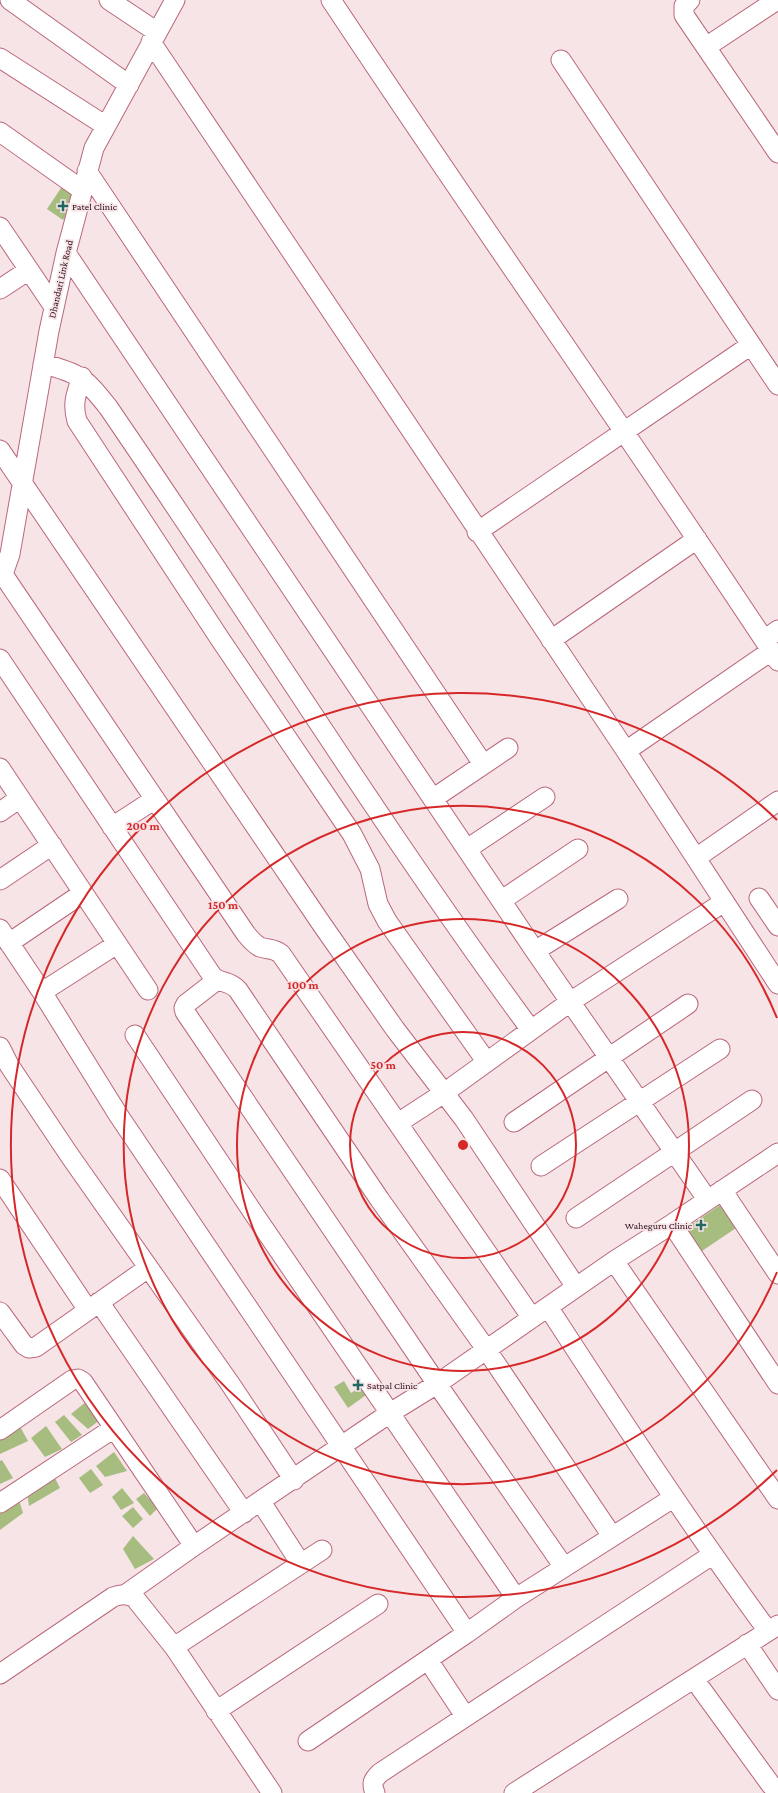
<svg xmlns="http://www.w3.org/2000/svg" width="778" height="1793" font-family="'Crimson Pro',serif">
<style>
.building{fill:#a6bd7f}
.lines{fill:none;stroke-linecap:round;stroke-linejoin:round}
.minor-casing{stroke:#b9677b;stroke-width:21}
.minor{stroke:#fff;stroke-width:19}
.ring{fill:none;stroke:#d62828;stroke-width:2}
.poi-dot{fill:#1f6961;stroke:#f7e4e7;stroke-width:1.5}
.labels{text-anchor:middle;stroke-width:3.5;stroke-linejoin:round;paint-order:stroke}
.poi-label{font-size:10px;fill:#2d0d16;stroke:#f7e4e7;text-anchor:start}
.street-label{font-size:10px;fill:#2d0d16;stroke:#f7e4e7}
.centre{fill:#d62828;stroke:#f7e4e7;stroke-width:2}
.ring-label{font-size:12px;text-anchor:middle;font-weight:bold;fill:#d62828;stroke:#f7e4e7;stroke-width:3.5;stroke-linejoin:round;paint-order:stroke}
</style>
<rect width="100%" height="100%" fill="#f7e4e7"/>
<path class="building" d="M63 185 79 196 63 220 47 209Z
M723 1203 739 1226 696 1255 680 1232Z
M344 1381 351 1393 360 1387 366 1395 348 1408 334 1387Z
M87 1401 100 1420 88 1429 71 1414Z
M64 1415 82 1435 71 1442 55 1422Z
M18 1423 28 1441 0 1454V1435Z
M46 1426 62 1449 45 1457 31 1438Z
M114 1452 127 1471 105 1477 96 1466Z
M2 1460 13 1478 0 1484V1461Z
M91 1469 103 1485 90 1493 79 1478Z
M53 1474 60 1488 29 1506 27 1492Z
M122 1488 134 1503 121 1510 112 1497Z
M144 1493 158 1508 150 1516 136 1499Z
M19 1500 23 1513 0 1530V1512Z
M133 1507 143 1519 133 1528 122 1516Z
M133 1536 154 1559 135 1569 123 1549Z"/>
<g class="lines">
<defs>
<path id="minor" d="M10 0 129 85
M109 0 157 32
M331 0C478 222 632 439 778 661
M690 0 684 6V15L778 153
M151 42 626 751 778 984
M706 47 777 0
M0 58 106 126
M561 60 778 385
M0 132 82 190
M87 171 483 764
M0 227 54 307
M66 253 535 951 707 1199
M0 289 29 270
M43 364C80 373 85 378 108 407 250 614 382 828 531 1030
M82 377C76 394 72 404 77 421L220 639 352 834 370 869 378 904 387 921 486 1061
M0 450 323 926 395 1029 464 1119 576 1287
M477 532 751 345
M0 570 246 934C250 939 254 944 260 947 268 950 274 948 281 954L532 1318
M0 576 3 574 10 554 49 331 66 253 94 148 175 0
M551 640 697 539
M764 640 778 630
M0 659 213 977C222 984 229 980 238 990L380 1200 486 1349 612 1536
M626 751 771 651
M0 768 148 990
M434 798 508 748
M0 812 20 798
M112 827 155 799
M467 849 545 797
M696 858 778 801
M0 880 52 845
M759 898 778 926
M502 900 578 849
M0 929 42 992 119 1116 467 1633
M9 943 83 893
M535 951 618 899
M217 980 186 1004 184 1008 185 1012 437 1384 564 1567
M42 992 117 944
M135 1035 252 1211 516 1598
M0 1047 9 1065 70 1156 231 1385 294 1480
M514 1122 688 1004
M398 1123 444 1093 570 1002 724 902
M541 1166 720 1049
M0 1179 88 1310
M722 1190 778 1274
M576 1218 752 1100
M672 1224 778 1384
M614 1261 778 1499
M99 1302 244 1513
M548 1307C619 1416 690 1525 768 1631
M0 1312 24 1345 29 1348 36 1347 148 1268
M0 1430 72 1380 78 1379 83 1382 194 1546
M261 1502 301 1564
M0 1503 114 1428
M126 1594 194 1546 390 1413 437 1384 614 1261 672 1224 778 1153
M747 1644 778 1690
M174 1647 322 1550
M428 1660 465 1716
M0 1674 113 1597C121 1594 126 1594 134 1597L174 1647 272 1793
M694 1679 771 1785 778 1790
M216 1711 378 1604
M308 1741 467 1633 516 1598 673 1498
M375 1793C371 1783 373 1780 380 1773L712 1555
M514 1793 778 1625"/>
</defs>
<use href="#minor" class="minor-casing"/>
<use href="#minor" class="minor"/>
</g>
<g class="ring">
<circle cx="463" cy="1145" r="113"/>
<circle cx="463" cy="1145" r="226"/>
<path d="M777 1272A339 339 0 1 1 777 1018"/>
<path d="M777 1470A452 452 0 1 1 777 820"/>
</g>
<g class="poi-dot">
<path d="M61 200h4v4h4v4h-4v4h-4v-4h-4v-4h4z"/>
<path d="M699 1219h4v4h4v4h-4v4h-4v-4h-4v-4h4z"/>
<path d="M356 1379h4v4h4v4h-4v4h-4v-4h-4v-4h4z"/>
</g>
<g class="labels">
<g class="poi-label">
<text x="72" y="210">Patel Clinic</text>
<text x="692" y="1229" text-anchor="end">Waheguru Clinic</text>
<text x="367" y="1389">Satpal Clinic</text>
</g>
<g class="street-label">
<text transform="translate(60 279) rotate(-77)" y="4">Dhandari Link Road</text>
</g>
</g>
<circle cx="463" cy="1145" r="6" class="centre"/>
<g class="ring-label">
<text x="143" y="830">200 m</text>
<text x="223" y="909">150 m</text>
<text x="303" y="989">100 m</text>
<text x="383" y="1069">50 m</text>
</g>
</svg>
